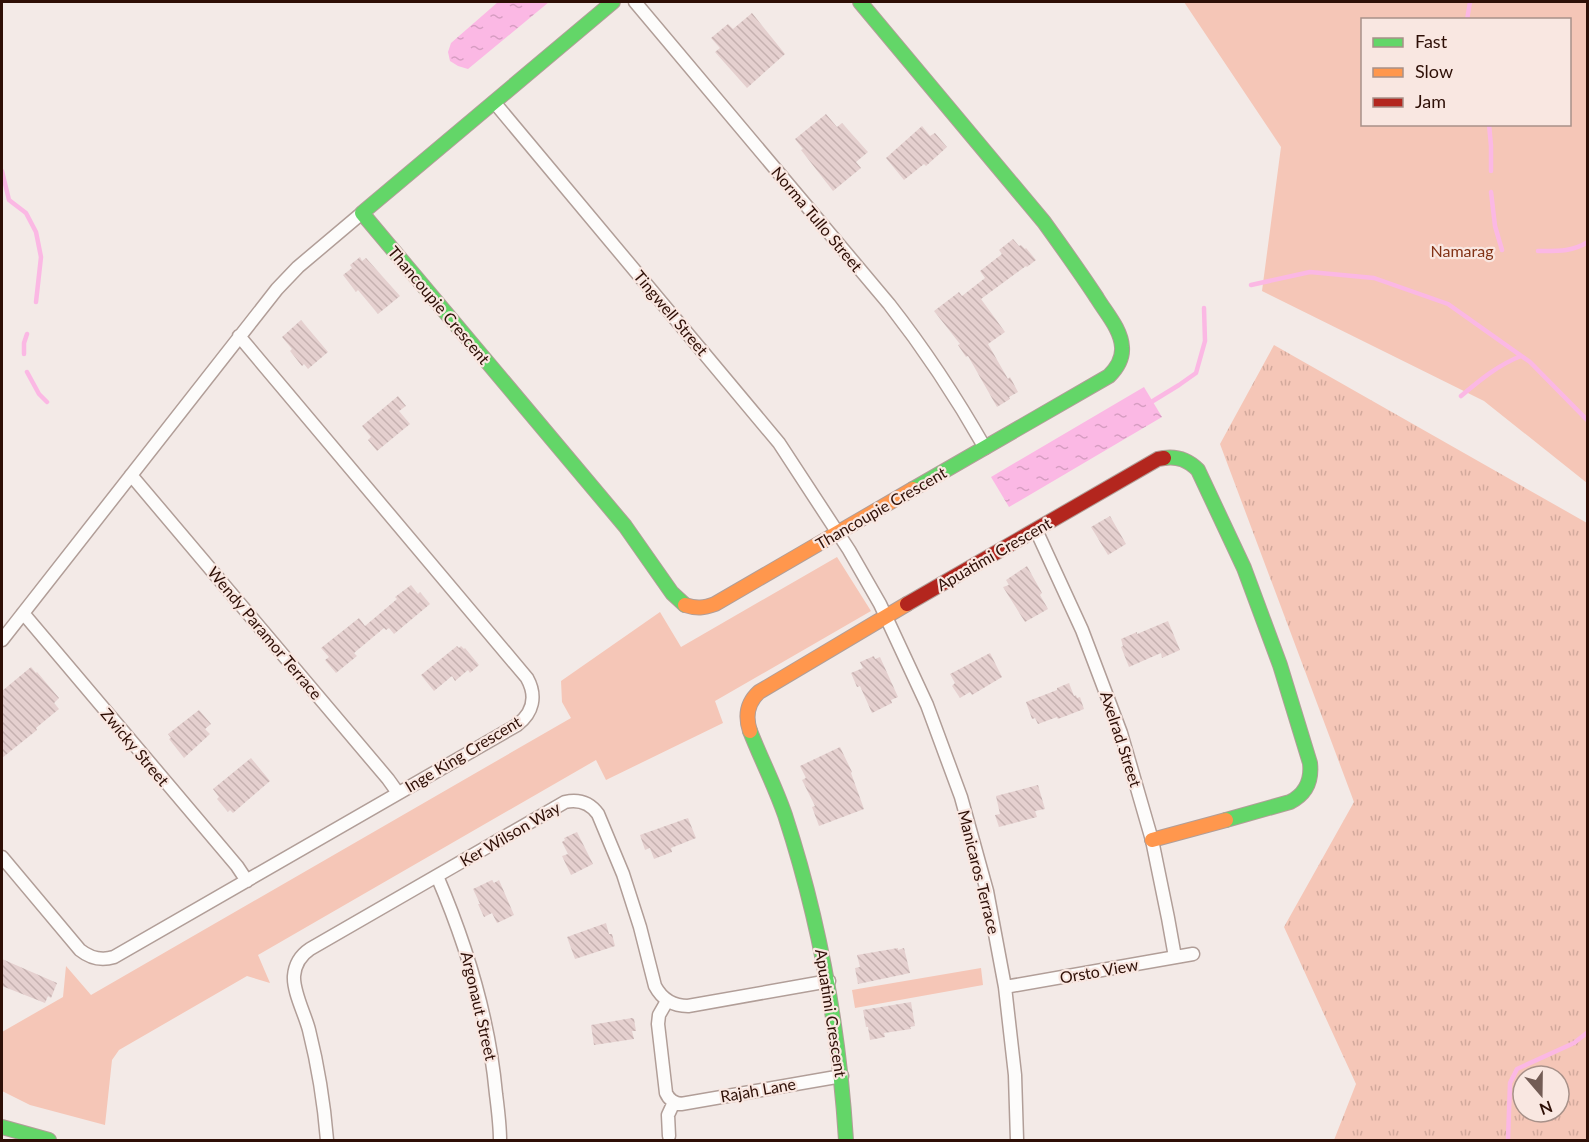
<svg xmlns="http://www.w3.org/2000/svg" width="1589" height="1142" font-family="Lato,sans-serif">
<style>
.grass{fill:url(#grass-tufts);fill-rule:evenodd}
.park{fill:#f5c6b7;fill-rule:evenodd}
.water{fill:url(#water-ripples)}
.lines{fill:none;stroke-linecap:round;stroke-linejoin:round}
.stream{stroke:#fbb8e4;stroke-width:4.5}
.building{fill:url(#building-back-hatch)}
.street-casing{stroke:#b19e98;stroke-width:15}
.fast-casing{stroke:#b19e98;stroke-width:16}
.slow-casing{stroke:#b19e98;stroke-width:16}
.jam-casing{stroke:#b19e98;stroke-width:16}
.street{stroke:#fdfcfb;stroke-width:12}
.fast{stroke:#63d668;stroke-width:14}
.slow{stroke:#ff974d;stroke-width:14}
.jam{stroke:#b3261e;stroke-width:14}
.labels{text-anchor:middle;stroke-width:4.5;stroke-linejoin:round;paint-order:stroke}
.street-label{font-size:16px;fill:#2e0f06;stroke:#f9e7e1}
.park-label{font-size:16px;fill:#823215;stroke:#f9e7e1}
</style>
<defs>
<pattern id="grass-tufts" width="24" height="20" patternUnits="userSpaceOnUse" patternTransform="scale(1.5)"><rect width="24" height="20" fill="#f5c6b7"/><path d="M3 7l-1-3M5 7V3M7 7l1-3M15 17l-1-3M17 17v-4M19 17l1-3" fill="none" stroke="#d2a99c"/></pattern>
<pattern id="water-ripples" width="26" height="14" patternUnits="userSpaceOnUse" patternTransform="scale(1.5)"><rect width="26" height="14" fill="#fbb8e4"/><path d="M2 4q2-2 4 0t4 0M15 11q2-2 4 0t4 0" fill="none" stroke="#d79dc2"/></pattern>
<pattern id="building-back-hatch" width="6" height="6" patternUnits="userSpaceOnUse" patternTransform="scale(1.5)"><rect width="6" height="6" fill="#e5d0cf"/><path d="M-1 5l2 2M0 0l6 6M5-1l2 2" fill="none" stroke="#c5b1b0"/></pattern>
</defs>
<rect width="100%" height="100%" fill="#f3eae7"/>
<path class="grass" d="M1274 345 1587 523V1140H1334L1356 1084 1284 927 1354 802 1220 444ZM1523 1076H1559V1112H1523Z"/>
<path class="park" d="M1184 2H1587V483L1484 401 1262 291 1281 147ZM1362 20H1570V124H1362Z
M837 557 871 611 715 701 723 723 606 780 596 760 258 955 270 983 247 976 119 1050 112 1060 105 1125 30 1105 2 1091V1032L63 997 66 966 91 995 571 718 562 702 561 681 660 612 681 647Z
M981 968 983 985 855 1008 852 990Z"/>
<path class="water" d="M498 2H549L468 69 458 66 450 61 448 52 451 43Z
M1144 387 1162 417 1009 507 991 477Z"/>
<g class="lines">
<path class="stream" d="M1467 20 1470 2
M1489 124 1491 146V171
M2 171 9 200 26 213 36 232 41 257 36 302
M1491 192 1495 226 1502 250
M1538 251C1557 251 1572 252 1588 242
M1251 285 1310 272 1374 278 1448 304 1530 362 1588 421
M24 354V343L27 334
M27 372 39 394 47 402
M1461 396C1480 380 1498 365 1521 356
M1148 404 1179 385 1196 373 1205 341 1204 308
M1508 1140 1510 1083 1517 1069 1574 1043 1588 1032"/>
</g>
<path class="building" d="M752 13 785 54 747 88 715 52 720 48 711 38 728 24 733 29Z
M826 114 837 127 842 123 868 152 856 162 861 168 833 191 801 150 803 149 795 139Z
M922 126 930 136 935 133 947 147 926 166 924 164 904 180 886 158Z
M1013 239 1019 246 1021 245 1025 249 1026 248 1036 260 1027 267 1026 266 981 299 1005 332 988 344 1008 379 1010 377 1018 392 1009 397 1010 399 997 407 968 356 966 357 958 345 960 344 934 311 959 292 962 296 985 278 980 271 1002 254 999 250Z
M360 257 362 261 366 258 400 296 378 314 358 290 356 292 343 275 352 268 350 265Z
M301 320 328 352 308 369 304 364 302 366 290 351 292 349 282 337Z
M398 396 406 406 399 411 410 424 377 451 368 440 371 437 362 426Z
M1110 516 1126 544 1108 555 1091 527Z
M1027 566 1042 593 1040 595 1048 609 1025 622 1003 587 1009 585 1006 580Z
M411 585 418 594 420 592 430 604 394 634 389 628 386 630 384 628 354 653 357 656 336 673 325 660 329 657 321 648 359 618 365 626 397 599 395 597Z
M1168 621 1180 650 1162 658 1161 653 1129 667 1121 647 1123 646 1121 639 1137 632V634Z
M457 646 459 648 461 646 464 649 465 648 479 665 470 673 468 670 455 681 452 676 434 691 421 675Z
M990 653 1002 677 972 695 970 692 960 698 952 686 955 683 950 674Z
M874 656 875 659 880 657 898 697 891 700 892 703 872 713 860 686 857 687 851 673 863 668 860 662Z
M31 667 36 673 37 672 59 698 54 703 59 709 42 723 36 728 37 730 2 758V691Z
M1069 683 1074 696 1076 695 1077 698 1080 697 1084 709 1058 719 1057 717 1038 724 1035 718 1032 719 1026 702 1057 690V688Z
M199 710 211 724 205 729 210 734 184 758 169 739 171 738 168 734Z
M840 747 852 772 851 773 864 809 819 826 812 807 815 806 802 780 806 778 800 766Z
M251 758 270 781 233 813 230 810 228 812 217 799 219 797 213 789Z
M1038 785 1045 809 1035 811 1037 817 999 827 995 815 1000 814 996 796Z
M688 818 696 838 671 848 672 852 654 859 650 848 645 850 640 835Z
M577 832 593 864 571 875 562 856 568 854 562 842 565 840 564 838Z
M492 880 494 883 499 880 514 915 497 923 492 913 484 917 478 904H480L473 889Z
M606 923 609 934H612L615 946 575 959 567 937Z
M898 948V950L904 948 910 973 858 984 855 968 860 967 857 955Z
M2 959 57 983 51 998 48 996 45 1003 2 986Z
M911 1002 915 1026 910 1027 911 1029 884 1033 885 1037 870 1040 868 1027H866L863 1010Z
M632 1018 634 1019 636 1031H632L634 1039 594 1045 591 1025Z"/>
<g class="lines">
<defs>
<path id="street" d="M635 2 889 304C925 350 956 397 985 448
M494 102 779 443 849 550 880 604 927 705 961 797 987 891 1005 987 1015 1075 1017 1140
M131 475 388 779 398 793
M1036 530 1082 630 1121 733 1152 840 1168 918 1175 957
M23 613 237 866 247 881
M2 640 277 289 298 267 362 213
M2 857 80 950C90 958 101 961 114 957L517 725C533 713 537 696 527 678L239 336
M437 876C467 946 489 1018 496 1094 498 1110 500 1125 500 1140
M1005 987 1193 954
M667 1001 659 1015 658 1024 666 1093C669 1100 674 1103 681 1104L842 1076
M669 1136 668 1115 674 1102
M327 1140C324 1103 318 1066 309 1030 305 1014 293 992 294 976 295 964 301 955 310 949L565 802C579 799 590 803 598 814L623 874 640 927 655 986C662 999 673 1006 688 1006L829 981"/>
<path id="fast" d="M613 2 362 213 625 526 672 593 685 605
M860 2 1044 222C1062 247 1080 272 1097 298 1106 313 1121 329 1122 347 1123 359 1117 368 1109 376L913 489
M1164 458C1178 456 1188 460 1198 470L1244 568 1280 665 1310 763C1312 781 1306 794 1290 802L1226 820
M750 731C761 759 775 786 785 815 820 922 839 1028 846 1140
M2 1127 49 1140"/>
<path id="slow" d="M685 605C697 609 704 608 715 604L913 489
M750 731C745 716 747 703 759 692L907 604
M1152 840 1226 820"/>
<path id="jam" d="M907 604 1158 459 1164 458"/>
</defs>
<use href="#street" class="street-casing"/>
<use href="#fast" class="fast-casing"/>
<use href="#slow" class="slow-casing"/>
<use href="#jam" class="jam-casing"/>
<use href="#street" class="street"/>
<use href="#fast" class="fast"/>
<use href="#slow" class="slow"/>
<use href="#jam" class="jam"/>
</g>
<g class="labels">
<g class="street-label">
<text transform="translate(817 219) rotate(50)" y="6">Norma Tullo Street</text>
<text transform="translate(439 305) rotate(50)" y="6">Thancoupie Crescent</text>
<text transform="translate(671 313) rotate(50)" y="6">Tingwell Street</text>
<text transform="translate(881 508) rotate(-30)" y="6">Thancoupie Crescent</text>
<text transform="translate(994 554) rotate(-30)" y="6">Apuatimi Crescent</text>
<text transform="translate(265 633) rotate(50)" y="6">Wendy Paramor Terrace</text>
<text transform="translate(1121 739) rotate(72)" y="6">Axelrad Street</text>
<text transform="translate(135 747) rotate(50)" y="6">Zwicky Street</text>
<text transform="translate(463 754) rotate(-31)" y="6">Inge King Crescent</text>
<text transform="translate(510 834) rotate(-30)" y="6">Ker Wilson Way</text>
<text transform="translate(979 872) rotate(76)" y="6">Manicaros Terrace</text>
<text transform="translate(1099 971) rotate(-10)" y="6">Orsto View</text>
<text transform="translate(479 1006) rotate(77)" y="6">Argonaut Street</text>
<text transform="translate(831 1013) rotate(81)" y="6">Apuatimi Crescent</text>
<text transform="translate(758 1090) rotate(-10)" y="6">Rajah Lane</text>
</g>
<g class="park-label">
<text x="1462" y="257">Namarag</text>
</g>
</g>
<rect width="1589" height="1142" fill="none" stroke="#2e0f06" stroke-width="6"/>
<rect x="1361" y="18" width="210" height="108" fill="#f9e7e1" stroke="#a89189" stroke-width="1.5"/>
<rect x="1373" y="38" width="30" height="9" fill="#63d668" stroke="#a89189" stroke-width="1.5"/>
<text x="1415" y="48" font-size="18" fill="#2e0f06">Fast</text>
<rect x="1373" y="68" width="30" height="9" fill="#ff974d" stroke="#a89189" stroke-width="1.5"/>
<text x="1415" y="78" font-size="18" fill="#2e0f06">Slow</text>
<rect x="1373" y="98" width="30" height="9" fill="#b3261e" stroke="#a89189" stroke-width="1.5"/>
<text x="1415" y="108" font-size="18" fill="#2e0f06">Jam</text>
<g transform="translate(1541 1094) rotate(160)"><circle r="28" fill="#f9e7e1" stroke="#a89189" stroke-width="1.5"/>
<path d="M0-4.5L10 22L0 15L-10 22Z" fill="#735c55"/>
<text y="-9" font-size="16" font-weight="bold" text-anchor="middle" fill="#2e0f06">N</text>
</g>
</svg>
